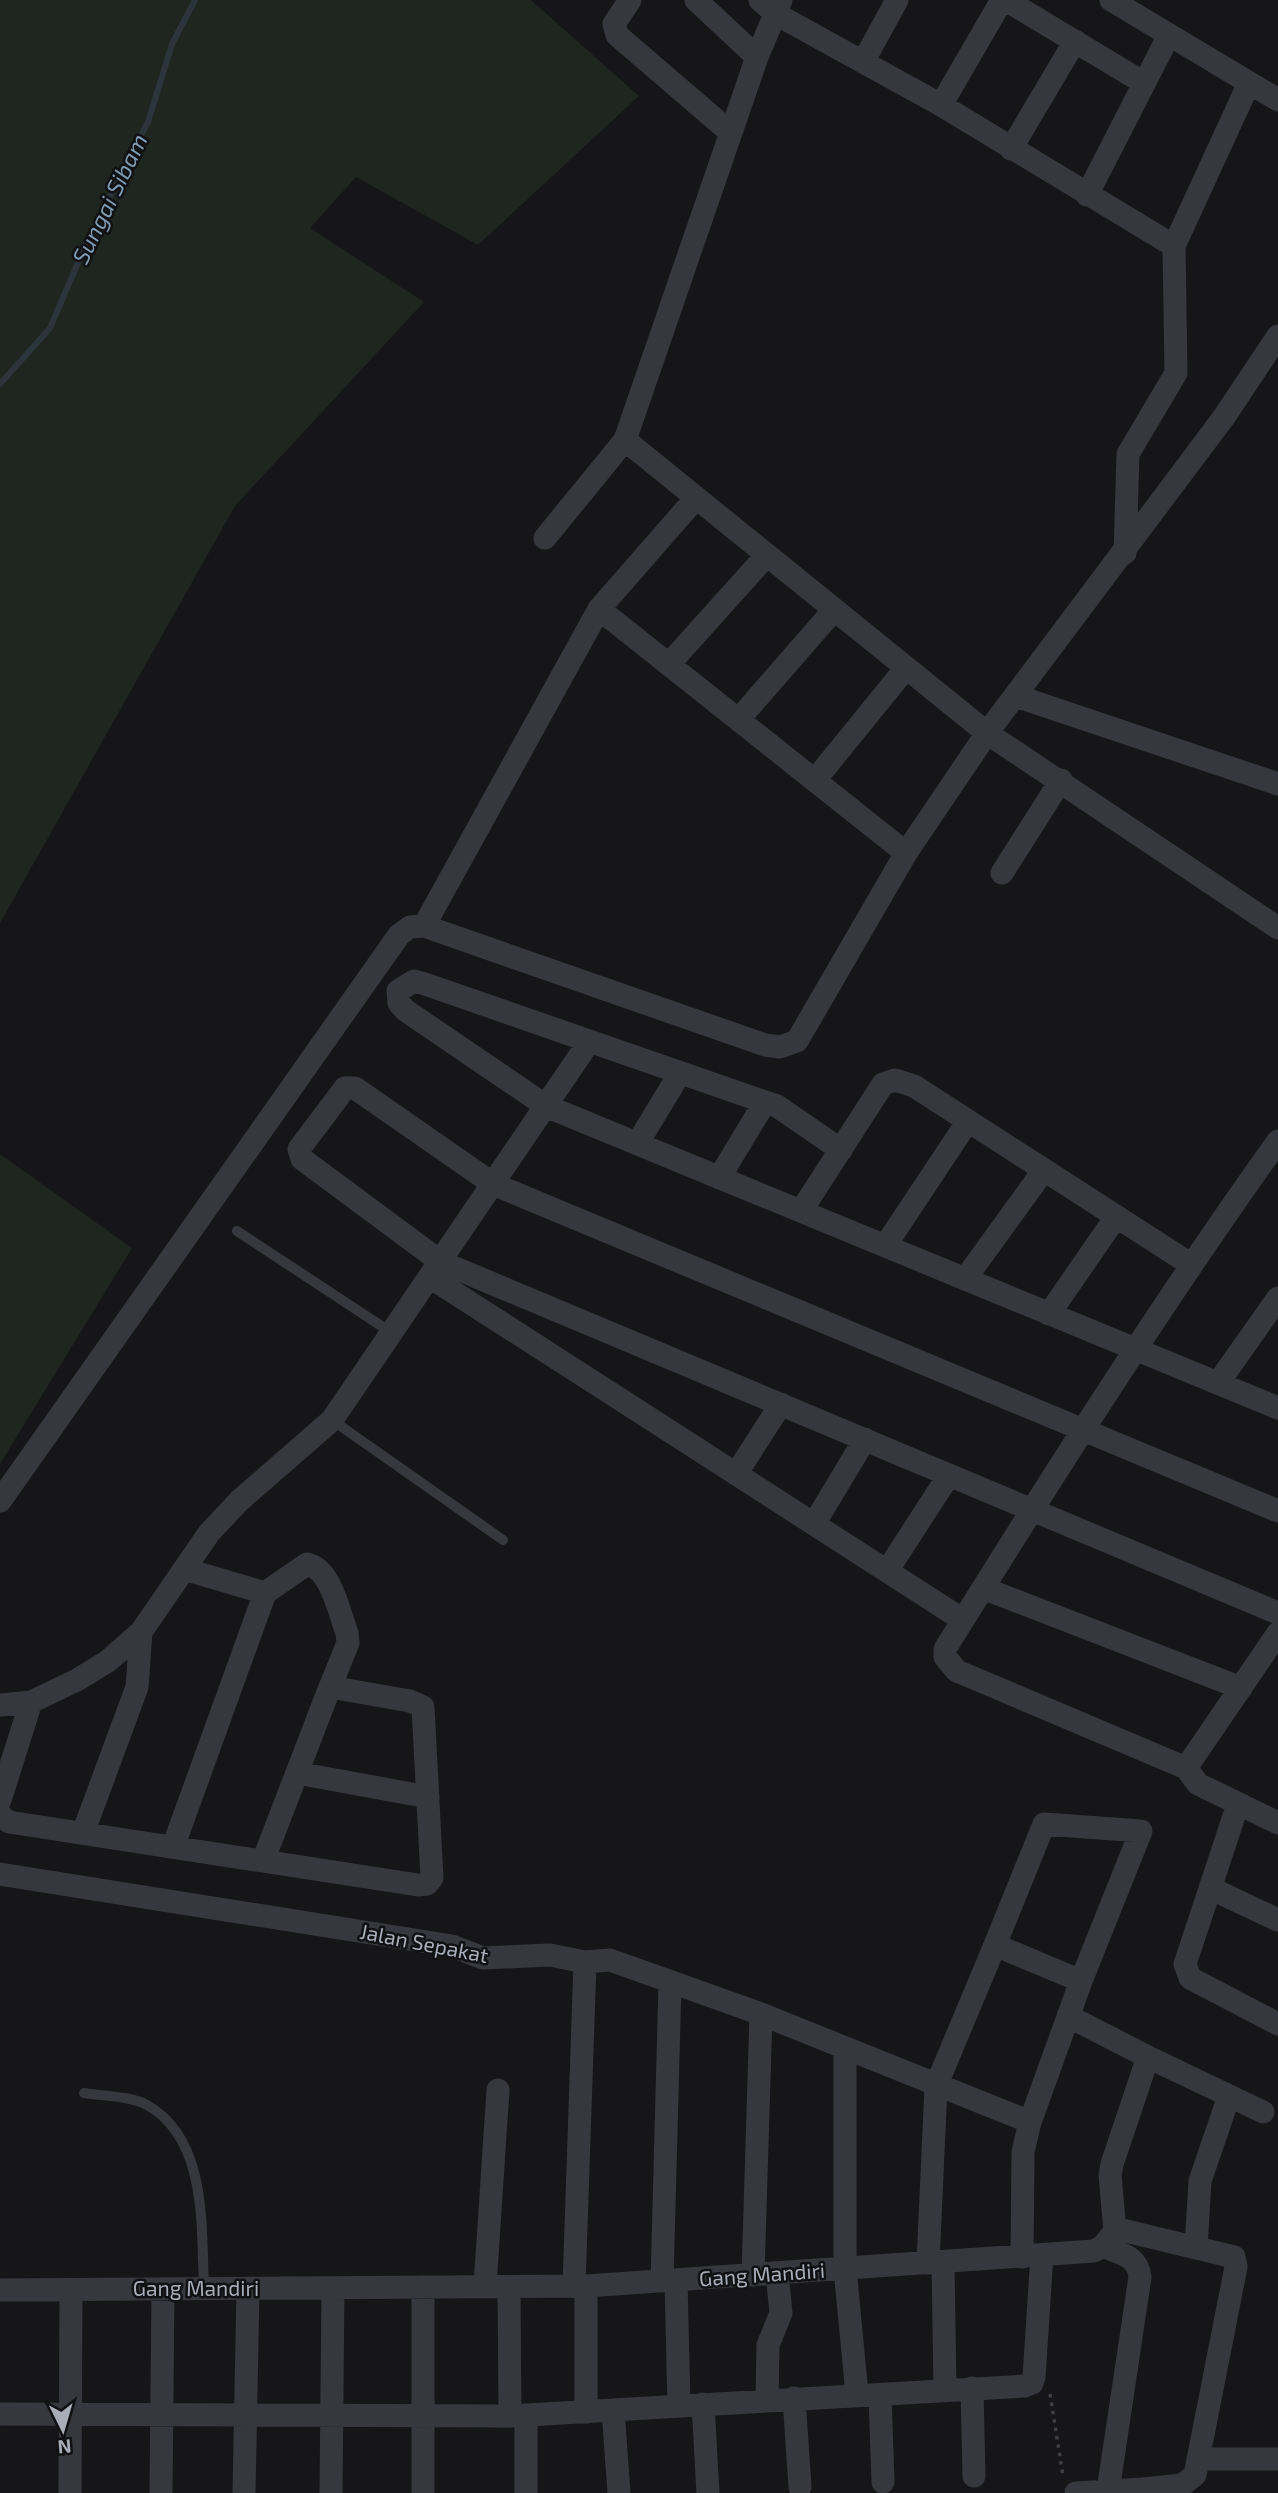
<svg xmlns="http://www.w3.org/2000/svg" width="1278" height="2493" font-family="'Exo 2',sans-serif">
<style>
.green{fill:#1e261f}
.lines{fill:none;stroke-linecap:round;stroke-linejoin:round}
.stream{stroke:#2c353c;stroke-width:6}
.path{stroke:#3d3f44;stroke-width:3.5;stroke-dasharray:3.5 5;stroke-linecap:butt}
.service{stroke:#37383d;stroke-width:10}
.minor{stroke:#37383d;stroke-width:23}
.labels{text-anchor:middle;stroke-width:5;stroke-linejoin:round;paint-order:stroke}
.street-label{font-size:21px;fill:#a8adb8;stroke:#111113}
.water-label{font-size:23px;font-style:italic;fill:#7f9bb3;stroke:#111113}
</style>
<rect width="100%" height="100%" fill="#161618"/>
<path class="green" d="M0 0H531L639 96 478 245 356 177 310 228 424 302 235 506 0 923Z
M0 1154 132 1248 0 1464Z"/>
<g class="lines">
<path class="stream" d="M0 384 50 328 89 237 148 122 172 44 195 0"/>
<path class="path" d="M1050 2394 1063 2476"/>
<path class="service" d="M237 1231 392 1333
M332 1420 503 1540
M84 2093C102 2096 131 2096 147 2105 208 2139 201 2228 204 2288"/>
<path class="minor" d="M630 0 614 24 617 35 731 133
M696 0 757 57
M760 0 776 14 941 105 1174 246 1176 373 1128 454 1125 553
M1006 0 1144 83
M1111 0 1278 100
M863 62 897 0
M941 105 1002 0
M1011 149 1075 41
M1087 195 1169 35
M1174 246 1249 83
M625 440 987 733 1278 928
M545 538 625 440 757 57 781 0
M599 609 906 853
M669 664 767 555
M1016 696 1278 784
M739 719 834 610
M815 780 906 668
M1002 873 1061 780
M424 926 599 609 696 498
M1278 1141C1160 1306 1052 1477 945 1649V1657L957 1671 1186 1768 1278 1633
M637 1144 680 1073
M841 1150 777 1106 765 1102 425 984 414 981 398 991 399 1003 405 1010 546 1106 1278 1408
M719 1178 765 1102
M801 1211 883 1084 895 1080 914 1086 1190 1264
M885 1246 968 1121
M430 1277 963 1620
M965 1279 1044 1170
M1049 1314 1116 1217
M1218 1383 1278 1298
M736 1474 781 1404
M0 1501 399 935 410 927 424 926 765 1045 780 1047 797 1041 906 853 987 733 1224 417 1278 336
M1278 1511 493 1184 355 1088H345L299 1149 302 1159 441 1262 1278 1613
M814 1524 865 1439
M184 1569 265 1593
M887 1571 949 1475
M983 1588 1241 1688
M0 1705 31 1702 77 1680 108 1661 141 1632 209 1533 239 1501 332 1420 589 1042
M1186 1768 1198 1784 1278 1823
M297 1773 428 1797
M0 1800 31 1702
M1238 1804 1185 1964 1190 1978 1278 2024
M0 1815 9 1822 418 1885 427 1884 432 1878 423 1707 410 1701 330 1687 348 1643 347 1633C339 1612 331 1569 307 1564L265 1593 173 1847
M83 1833 137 1687 141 1632
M263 1861 330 1687
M0 1874 452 1946 483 1958 550 1955 585 1962 610 1960 761 2014 1030 2122
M1210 1888 1278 1920
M995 1945 1044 1824 1141 1831 1081 1981 1030 2122 1023 2152 1022 2257
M1068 2016 1148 2057
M845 2048V2269L857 2394
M1115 2231 1110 2175 1112 2164 1148 2057 1263 2112
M1103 2246C1121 2254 1138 2256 1140 2277L1108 2491
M1196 2248 1200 2181 1229 2096
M943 2262 945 2389
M928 2263 936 2086 995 1945 1081 1981
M753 2275 761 2014
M662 2281 670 1983
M676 2281 679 2406
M485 2286 498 2090
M574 2286 585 1962
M586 2286V2412
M423 2287V2493
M509 2287 510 2416
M0 2290 586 2286 1094 2251 1103 2246 1115 2231 1122 2230 1234 2257 1236 2267 1195 2475 1182 2485 1143 2489 1142 2493
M972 2388 974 2476
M880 2395 883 2482
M794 2398 800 2487
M767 2400 768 2345 781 2313 777 2274
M703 2404 708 2493
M613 2410 619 2493
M0 2414 510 2416 1025 2386 1032 2383 1034 2377 1042 2255
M526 2415V2493
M1198 2459H1278
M70 2493 71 2290
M161 2493 163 2289
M244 2493 248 2289
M331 2493 333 2288
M1076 2493 1143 2489"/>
</g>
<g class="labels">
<g class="street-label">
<text transform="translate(424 1944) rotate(11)" y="7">Jalan Sepakat</text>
<text transform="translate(762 2275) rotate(-4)" y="7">Gang Mandiri</text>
<text x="196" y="2296">Gang Mandiri</text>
</g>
<g class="water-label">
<text transform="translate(110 199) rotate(-64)" y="8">Sungai Sibam</text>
</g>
</g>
<g transform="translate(63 2430) rotate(175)" stroke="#111113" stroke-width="5" paint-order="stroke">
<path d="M0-5L12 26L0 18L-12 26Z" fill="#a8adb8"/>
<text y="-10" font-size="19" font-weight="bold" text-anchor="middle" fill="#a8adb8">N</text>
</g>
</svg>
